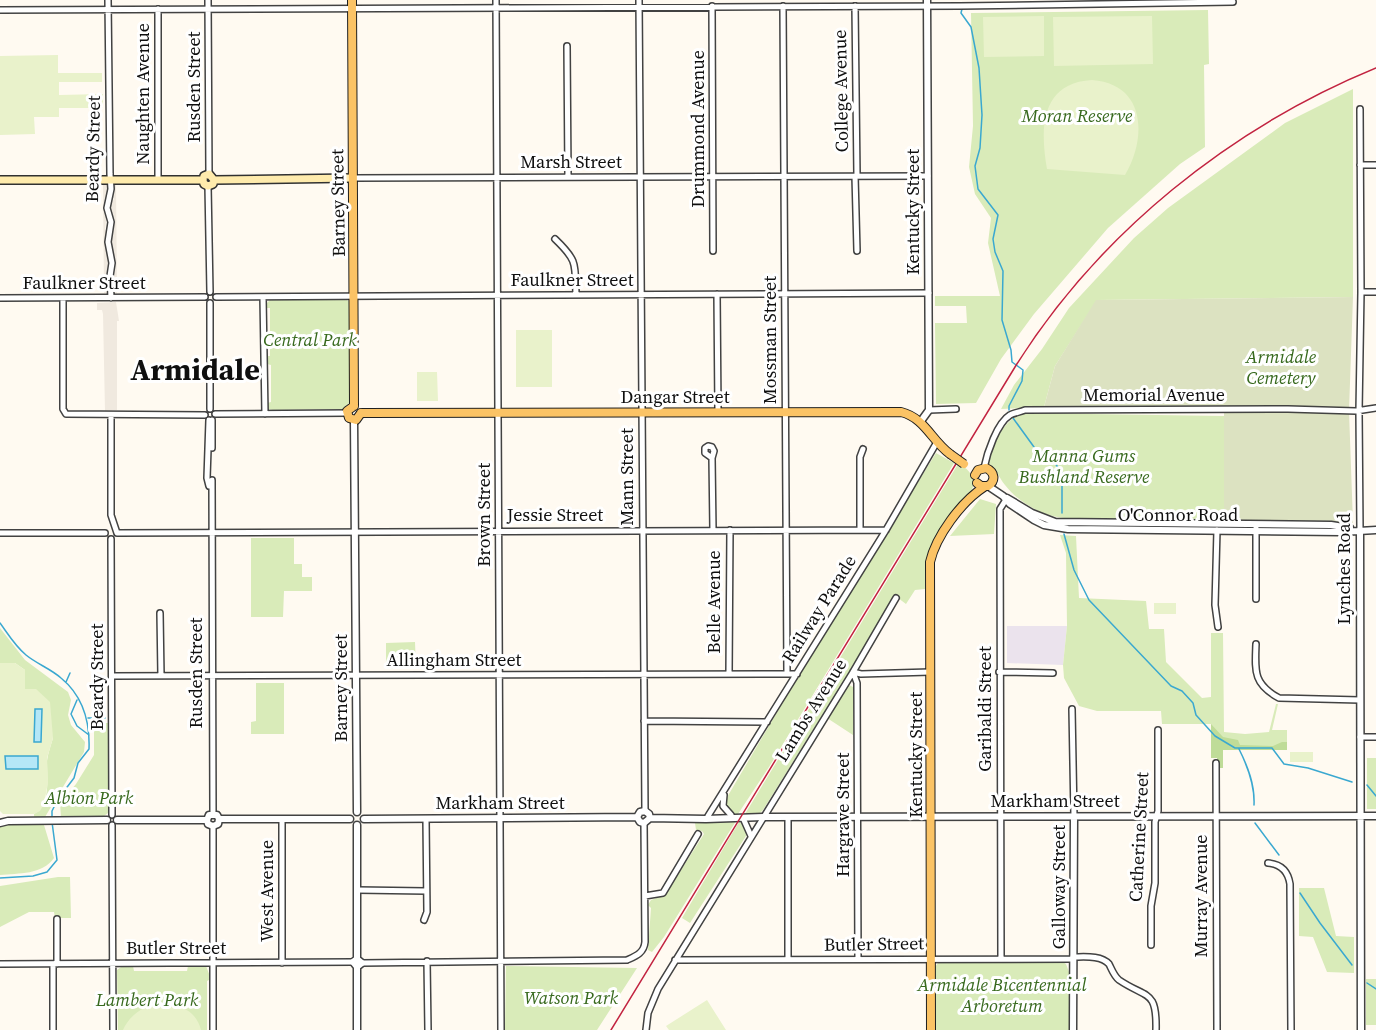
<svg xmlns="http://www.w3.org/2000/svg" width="1376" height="1030" font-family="'Source Serif 4',serif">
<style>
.industrial{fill:#ebe3ed}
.green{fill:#d9ebb9}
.forest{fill:#bfdc98}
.cemetery{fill:#dce2c1}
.pitch{fill:#e9f2cb}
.plaza{fill:#f0e9df}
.water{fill:#b4e7f7;stroke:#3aa8d0;stroke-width:1.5}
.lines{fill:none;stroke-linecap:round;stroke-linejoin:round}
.stream{stroke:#3aa8d0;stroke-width:1.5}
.minor-casing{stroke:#424242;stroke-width:8}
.tertiary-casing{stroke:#424242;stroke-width:9}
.secondary-casing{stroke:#313131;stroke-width:10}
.primary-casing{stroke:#202020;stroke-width:10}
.minor{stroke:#fff;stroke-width:5}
.tertiary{stroke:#fff;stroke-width:6}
.secondary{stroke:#ffebac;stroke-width:7}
.primary{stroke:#fbc365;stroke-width:8}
.rail{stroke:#c22340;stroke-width:1.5}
.primary-bridge-casing{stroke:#202020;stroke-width:10;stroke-linecap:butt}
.primary-bridge{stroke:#fbc365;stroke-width:8}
.labels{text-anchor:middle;stroke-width:6;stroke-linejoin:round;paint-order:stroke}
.street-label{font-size:18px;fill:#0f0f0f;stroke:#fff}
.park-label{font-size:18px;font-style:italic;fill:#37691d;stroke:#fff}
.town-label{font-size:30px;font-weight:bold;fill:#0f0f0f;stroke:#fff}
</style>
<rect width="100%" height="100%" fill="#fffaf1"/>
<path class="industrial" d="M1007 626H1067L1063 665 1007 663Z"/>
<path class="green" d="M1208 10 1209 64 1204 65 1205 147 1180 164 1108 228 1034 314 1001 359 976 403 936 404 935 323H967L966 306H935V296H1000L988 243 991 218 975 194 969 167 973 126 971 13Z
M1353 89V297L1097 300 1055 366 1044 407 1001 409 1014 385 1042 349 1069 308 1134 238 1168 208 1285 123Z
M270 300H347L350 302V398L349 403 343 409 273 410 268 409 267 403 271 402V365L267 364 266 356H270V308H266V304Z
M1022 413 1224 416V521L1064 518C1042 516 1019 503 1005 485 999 478 996 467 987 463 994 443 1001 423 1022 413Z
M936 453 954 463 769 767 738 814H732L725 805 726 799 800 673Z
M958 464C973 469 980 487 965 498 938 534 925 542 925 589L915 590 906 604 894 595 876 629 763 810 759 814H745Z
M980 499 996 504 994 534 950 536Z
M1060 535 1076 536 1079 598 1146 601 1149 629H1164L1166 662 1202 698 1211 697V633H1223L1224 732 1245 734 1269 732 1276 704H1278L1272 730H1287V750H1223V768H1217V758H1211V724H1162L1161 711H1097L1079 706 1064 678 1063 665 1067 626 1066 553Z
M251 538H294V564H302V577H312V591H284L283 617H251Z
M0 628 25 660 68 692 71 700 68 715 71 725 85 742 84 752 45 817H34V814C51 804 47 779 47 761 48 753 51 745 53 738L25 689V670L15 663H0Z
M415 642 416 669H386V643Z
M256 683H284V734H251V722L256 721Z
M849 685 853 687V735L827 718Z
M94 723H108V813L104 816 98 817H61L60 803 76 784 94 755Z
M1367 758H1376V809H1367Z
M736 821 664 937 652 952 648 950 651 908 648 905 651 900 665 895 704 834 702 831 696 830 695 823Z
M739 822C746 825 747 829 746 836L690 923 682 918Z
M0 825H44L54 858C42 875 19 873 0 875Z
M58 877H70L71 918H55L54 912H29L0 927V886Z
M1299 888H1324L1336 936 1354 937V973L1327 972 1313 937 1299 936Z
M1061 961 1066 964 1069 972V1030H935V967L938 963Z
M133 966 134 971H187L188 966H206L211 979 207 981V1030H118L117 970 121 967Z
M506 966 637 968 597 1030H505Z
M1366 979H1376V1025H1366Z"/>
<path class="forest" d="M1211 724 1223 737 1238 740 1240 745 1273 746 1282 742H1287V750H1223V768H1217V758H1211Z"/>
<path class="cemetery" d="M1353 297 1349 411 1353 523 1224 521V407H1044L1055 366 1096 300Z"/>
<path class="pitch" d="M1044 16V56L984 57 983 17Z
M1152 16 1153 64 1054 66 1053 17Z
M58 55V73H102V82H59V95L103 94V108H59V117H34L35 134 0 135V56Z
M1092 80C1146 84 1147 138 1125 175L1047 169C1040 129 1040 83 1092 80Z
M516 330H552V387H516Z
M417 372H437L438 401H417Z
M1154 603H1176V614H1154Z
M0 663H15L25 670V689H36L50 702 53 738 47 758 48 782 44 804 40 811 34 814H3L0 811Z
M1290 752H1313V762H1290Z
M707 1000 726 1030H669L666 1026Z
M162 1003C180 1005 196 1010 201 1030H123C130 1014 145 1005 162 1003Z"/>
<path class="plaza" d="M103 184H110L105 230 107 231 109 228 106 254 109 252 110 257 109 276 106 280V285L107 289 110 286V293H104Z
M113 184H116L117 293H112L114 257 109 240V199L112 202 114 199 111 195Z
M116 302 119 321H117V410L105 411 103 314 102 310H97V303Z"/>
<path class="water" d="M35 709H42L41 742H34Z
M5 756H38V769H6Z"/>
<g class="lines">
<path class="stream" d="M962 9 961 13 971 27 979 68 982 115 980 148 975 166 978 189 998 215 993 239 995 252 1003 271 1002 320 1011 350 1012 362 1023 370 1022 381 1009 406V410
M1013 418 1034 447 1052 459 1062 473V513
M1064 534 1074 570 1089 600 1171 686 1182 691 1193 703 1196 715 1215 736 1235 748H1272L1284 764 1308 768 1352 782
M0 623C8 634 15 646 26 655 37 664 51 669 61 678 83 696 90 722 89 749L78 763 74 778 58 799 52 811V818
M66 682 70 673
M77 700 71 714 77 726 89 735
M88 718H105
M1239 749C1248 767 1255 785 1254 805
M1367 785 1376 796
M1255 823 1279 855
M0 878 33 876 47 872 57 860 52 822
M1300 893 1320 923 1352 965
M1367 983 1376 989"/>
<defs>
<path id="minor" d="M108 0 110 174 111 189 107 208 111 222 108 242 112 263 110 276 111 298
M208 0 209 174
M496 0 501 1030
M639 0 645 811
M712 6 713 251
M783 6 787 673
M855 6 857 176
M158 9V180
M0 10 960 6 1233 2
M567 46 568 177
M1360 165H1376
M855 176 857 251
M353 178 928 176
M208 186 210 292
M555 239C578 261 575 264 576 295
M1361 292H1376
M717 294 718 412
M216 297 929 293
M263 297 265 414
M0 298 205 297
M63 298V409L66 414 205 415
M210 303V409
M929 410 956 409
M215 414 347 413
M111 415V515L117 533
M209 420 207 478 209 486
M212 448V420
M712 458 705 453V448L708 446 712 447 714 451 712 458 713 530
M984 468C987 453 997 423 1010 415 1014 413 1020 412 1025 410L1288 409 1356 411 1376 408
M212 480 213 813
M1256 528V599
M860 530V457L863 449
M1217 530 1215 605 1218 627
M1360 530 1359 411 1361 292 1360 109
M0 533H105
M117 533 886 530
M111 539 112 815
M160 613 161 676
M1256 644C1255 671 1253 684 1279 698L1360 700
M853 672 857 683 858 959
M853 672 861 674 930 672
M999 672 1053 673
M729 674 730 530
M112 676 797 674
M1072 709 1074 816
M644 721 767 722
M1360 737H1376
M1216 763 1217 1030
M724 795 723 806 731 815
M708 816 886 530 937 442
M788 817V959
M743 818 751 836
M282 819V963
M112 825 113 1030
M213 826V1030
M1268 863C1281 864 1288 871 1290 884L1291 1030
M357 890 426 891
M645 896 663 893 698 834
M57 919V964
M424 920 427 912 426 819
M1151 945V906L1155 883V822L1158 811V730
M1073 957C1084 957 1101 955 1109 964 1112 970 1114 976 1119 980 1147 999 1157 989 1156 1030
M1001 959 1000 509 1007 498
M675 960 1073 959
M427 961 428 1030
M362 963 627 960C636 956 644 953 645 942L644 823
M0 964 353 962
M53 964V1030
M646 1030 648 1013 658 989 853 672 896 598"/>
<path id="tertiary" d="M354 420 357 812
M921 421 929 410 927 0
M988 486 1003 496 1010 504 1034 520 1044 525 1068 529 1341 532 1376 530
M1007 498 1032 513 1055 522 1331 525 1350 528
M1360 530 1361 1030
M637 817 640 812 645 811 649 814 650 818
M637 817 640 822 644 823 650 818
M650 818 706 819 763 817 1376 816
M219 819H350
M364 819 637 817
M117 820H207
M207 820 208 824 213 826 218 824 219 819
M207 820 209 815H217L219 819
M0 823 8 821 107 820
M357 825V959L353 962 357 967 362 963 357 959
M357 967V1030
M1073 1030 1074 816"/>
<path id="secondary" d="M0 180H203
M203 180 204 184 208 186 213 184 214 180
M203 180 204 176 209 174 214 180
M214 180 353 178"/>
<path id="primary" d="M352 0 354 406
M354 406 347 411 349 418 356 420 361 413
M361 413 901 412C925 418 931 440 950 454
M975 475 978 470 986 468C995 472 996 481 988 486H981L977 483
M931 1030 930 562C936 536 961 502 984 487"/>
</defs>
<use href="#minor" class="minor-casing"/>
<use href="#tertiary" class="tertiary-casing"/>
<use href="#secondary" class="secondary-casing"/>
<use href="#primary" class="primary-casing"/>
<use href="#minor" class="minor"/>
<use href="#tertiary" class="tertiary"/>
<use href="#secondary" class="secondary"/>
<use href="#primary" class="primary"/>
<path class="rail" d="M611 1030 1015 367C1099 233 1230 128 1376 68"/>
<defs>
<path id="primary-bridge" d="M950 454 964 464"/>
</defs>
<use href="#primary-bridge" class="primary-bridge-casing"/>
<use href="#primary-bridge" class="primary-bridge"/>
</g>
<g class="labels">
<g class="street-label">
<text transform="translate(194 87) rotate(-90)" y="6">Rusden Street</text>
<text transform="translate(841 91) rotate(-91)" y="6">College Avenue</text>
<text transform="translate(143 94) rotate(-90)" y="6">Naughten Avenue</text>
<text transform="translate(698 129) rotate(-90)" y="6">Drummond Avenue</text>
<text transform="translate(93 149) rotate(-89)" y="6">Beardy Street</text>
<text x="571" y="168">Marsh Street</text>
<text transform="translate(338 203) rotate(-91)" y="6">Barney Street</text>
<text transform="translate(913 212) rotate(-90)" y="6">Kentucky Street</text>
<text x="572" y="286">Faulkner Street</text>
<text x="84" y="289">Faulkner Street</text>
<text transform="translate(770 340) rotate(-90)" y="6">Mossman Street</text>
<text x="1154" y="401">Memorial Avenue</text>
<text x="675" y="403">Dangar Street</text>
<text transform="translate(627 477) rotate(-90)" y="6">Mann Street</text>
<text transform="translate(484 515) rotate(-90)" y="6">Brown Street</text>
<text x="555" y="521">Jessie Street</text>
<text x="1178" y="521">O'Connor Road</text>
<text transform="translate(1344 569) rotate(-90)" y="6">Lynches Road</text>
<text transform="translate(714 602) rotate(-90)" y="6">Belle Avenue</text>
<text transform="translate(819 609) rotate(-58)" y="6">Railway Parade</text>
<text x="454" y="666">Allingham Street</text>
<text transform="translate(196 673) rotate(-90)" y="6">Rusden Street</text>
<text transform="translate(97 677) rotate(-90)" y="6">Beardy Street</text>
<text transform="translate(341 688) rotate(-90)" y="6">Barney Street</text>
<text transform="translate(985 709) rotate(-90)" y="6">Garibaldi Street</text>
<text transform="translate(811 710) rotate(-58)" y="6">Lambs Avenue</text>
<text transform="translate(916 755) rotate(-90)" y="6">Kentucky Street</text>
<text x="1055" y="807">Markham Street</text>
<text x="500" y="809">Markham Street</text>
<text transform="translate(843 815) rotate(-90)" y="6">Hargrave Street</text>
<text transform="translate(1139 837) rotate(-87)" y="6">Catherine Street</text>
<text transform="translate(1059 887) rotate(-90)" y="6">Galloway Street</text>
<text transform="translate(267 891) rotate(-90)" y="6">West Avenue</text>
<text transform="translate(1201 896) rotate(-90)" y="6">Murray Avenue</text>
<text transform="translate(874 944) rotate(-1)" y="6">Butler Street</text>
<text x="176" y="954">Butler Street</text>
</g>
<g class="park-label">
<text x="1077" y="122">Moran Reserve</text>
<text x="310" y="346">Central Park</text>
<text x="1281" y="363">Armidale<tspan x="1281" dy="21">Cemetery</tspan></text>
<text x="1084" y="462">Manna Gums<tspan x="1084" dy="21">Bushland Reserve</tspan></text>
<text x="89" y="804">Albion Park</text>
<text x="1002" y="991">Armidale Bicentennial<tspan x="1002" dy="21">Arboretum</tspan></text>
<text x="571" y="1004">Watson Park</text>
<text x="147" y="1006">Lambert Park</text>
</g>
<g class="town-label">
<text x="195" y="380">Armidale</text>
</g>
</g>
</svg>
